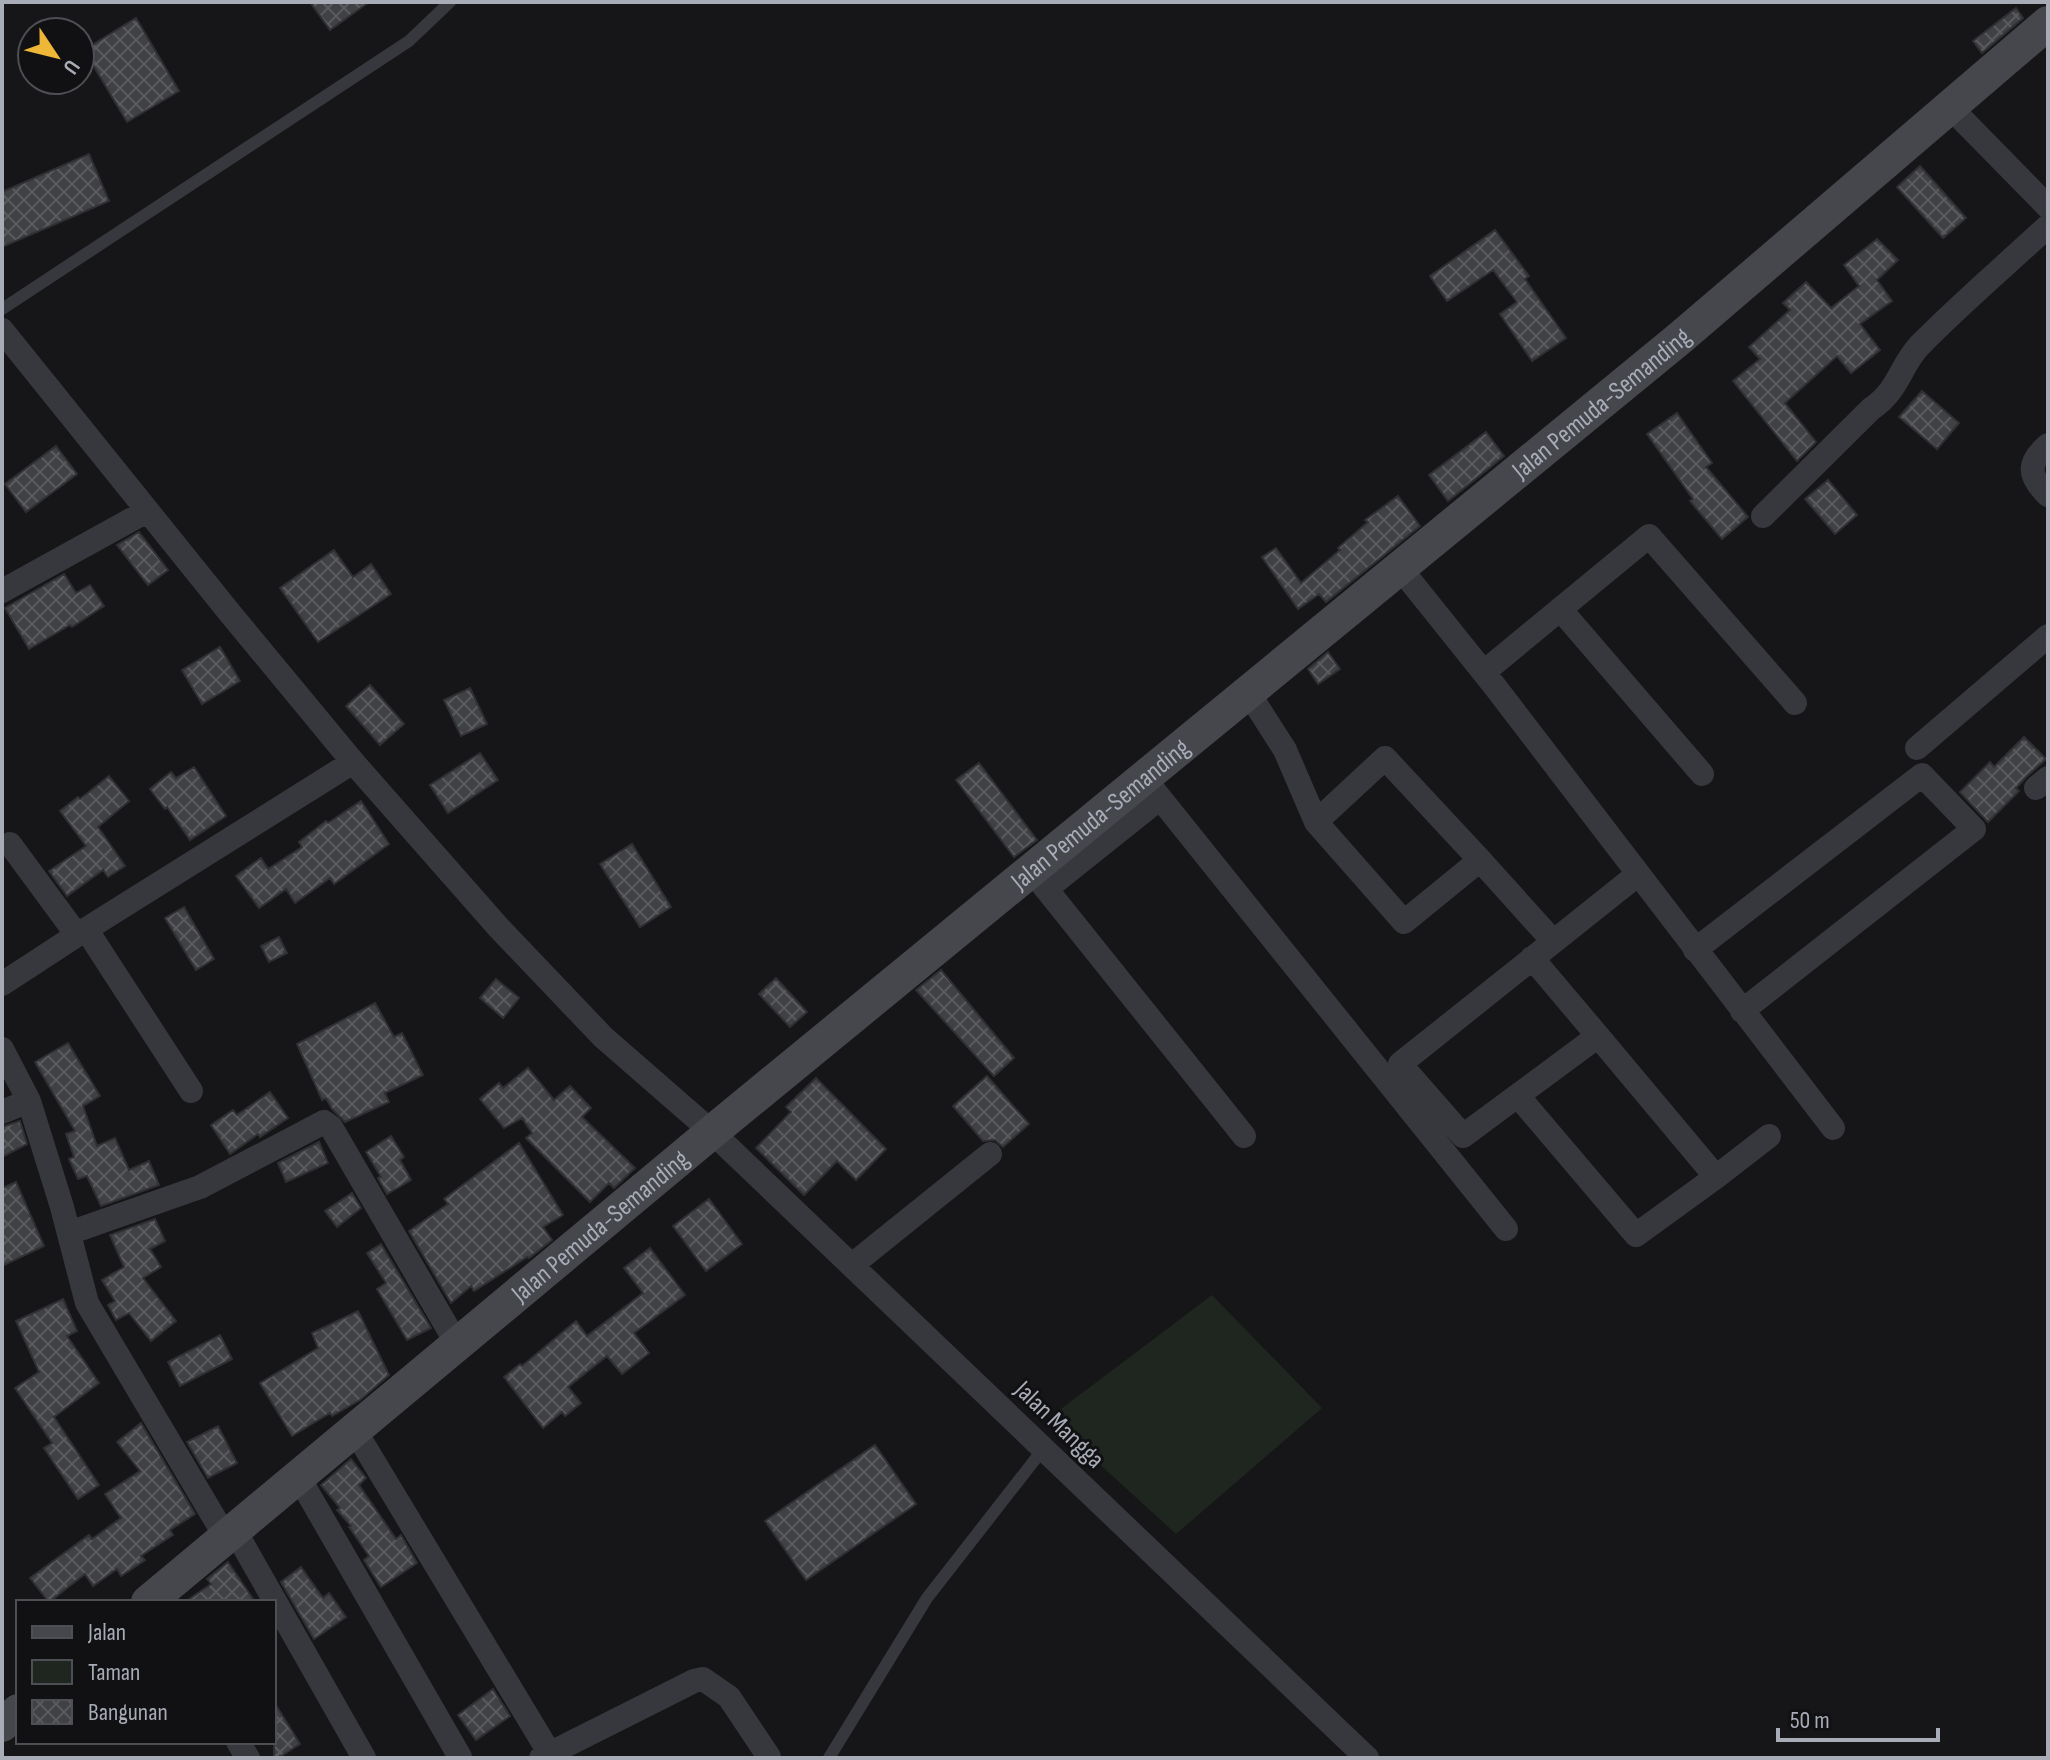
<svg xmlns="http://www.w3.org/2000/svg" width="2050" height="1760" font-family="'Sofia Sans Condensed',sans-serif">
<style>
.green{fill:#1e261f}
.building{fill:url(#building-cross-hatch);stroke:#303034;stroke-width:2}
.lines{fill:none;stroke-linecap:round;stroke-linejoin:round}
.lane{stroke:#37383d;stroke-width:12}
.street{stroke:#37383d;stroke-width:24}
.secondary{stroke:#45474d;stroke-width:34}
.labels{text-anchor:middle;stroke-width:6;stroke-linejoin:round;paint-order:stroke}
.street-label{font-size:26px;fill:#a8acb7;stroke:#111113}
</style>
<defs>
<pattern id="building-cross-hatch" width="8" height="8" patternUnits="userSpaceOnUse" patternTransform="scale(2)"><rect width="8" height="8" fill="#404145"/><path d="M0 0l8 8M0 8l8-8" fill="none" stroke="#595a5e"/></pattern>
</defs>
<rect width="100%" height="100%" fill="#161618"/>
<path class="green" d="M1212 1295 1322 1408 1176 1534 1049 1418Z"/>
<path class="building" d="M310 2H369L330 30Z
M2016 8 2023 18 1982 53 1973 41Z
M136 18 179 91 127 122 84 50Z
M89 154 109 201 2 247V192Z
M1920 166 1966 218 1943 238 1897 187Z
M1495 230 1529 276 1525 279 1566 338 1532 361 1500 314 1517 302 1493 270 1447 301 1430 276Z
M1877 239 1898 260 1877 280 1892 301 1860 324 1880 350 1851 373 1837 356 1785 403 1816 442 1797 461 1733 381 1760 359 1749 347 1790 310 1783 303 1806 282 1831 308 1859 286 1844 265Z
M1922 391 1959 423 1937 449 1899 417Z
M1677 413 1712 463 1706 467 1748 517 1722 539 1690 501 1693 499 1647 434Z
M1486 432 1504 456 1448 501 1429 475Z
M56 446 77 474 26 512 5 484Z
M1828 480 1857 515 1835 534 1805 499Z
M1398 496 1420 526 1326 602 1319 594 1298 609 1262 557 1276 548 1301 583 1340 550 1338 548 1368 522 1365 520Z
M139 532 168 570 148 585 117 545Z
M334 550 353 577 371 564 391 594 318 642 280 588Z
M64 574 76 593 90 585 104 606 72 627 70 625 29 649 5 608Z
M220 647 240 681 202 704 182 670Z
M1328 652 1340 669 1318 684 1308 669Z
M370 685 404 724 380 745 346 706Z
M470 688 487 724 461 736 444 700Z
M2024 737 2046 759 2026 777 2016 788 2019 791 1988 822 1960 792 1990 762 1994 767Z
M480 753 498 780 448 813 430 785Z
M979 763 1037 840 1014 857 956 780Z
M194 767 226 816 190 840 167 807 165 809 150 789 171 772 176 778Z
M109 776 129 801 98 827 125 866 108 877 103 870 67 896 49 871 86 846 60 811 78 797 80 799Z
M361 801 389 844 334 884 330 878 295 903 286 889 259 908 236 876 261 858 268 869 302 847 299 842 326 821 328 823Z
M632 844 671 907 640 927 600 864Z
M184 907 214 959 196 970 165 918Z
M279 937 287 953 269 962 261 946Z
M941 970 1014 1058 994 1076 916 990Z
M776 978 807 1012 790 1027 759 994Z
M496 979 519 998 503 1018 480 998Z
M375 1003 394 1037 402 1033 423 1075 385 1093 389 1102 345 1122 332 1109 326 1098 322 1100 297 1044Z
M68 1043 100 1096 83 1106 97 1146 115 1138 129 1170 149 1161 159 1185 101 1206 87 1176 78 1179 69 1159 74 1157 66 1134 75 1131 35 1062Z
M528 1068 554 1100 570 1086 591 1108 582 1117 635 1168 614 1188 609 1183 590 1202 526 1138 532 1133 522 1118 504 1128 480 1099 499 1083 503 1088Z
M987 1076 1029 1124 1003 1147 995 1140 983 1141 953 1106Z
M816 1078 886 1149 856 1180 837 1161 804 1195 756 1148 791 1112 786 1107Z
M270 1092 288 1118 260 1137 258 1134 230 1154 211 1125 233 1110 237 1115Z
M20 1121 27 1144 2 1157V1127Z
M391 1136 404 1157 400 1160 411 1180 387 1194 378 1178 381 1177 366 1152Z
M319 1142 328 1163 286 1182 278 1163Z
M519 1143 563 1215 543 1227 552 1240 529 1258 527 1257 474 1291 471 1286 451 1303 409 1231 448 1204 444 1199Z
M16 1182 44 1246 2 1266V1188Z
M352 1193 361 1208 337 1227 325 1211Z
M709 1199 742 1244 706 1271 673 1226Z
M155 1219 165 1241 150 1249 161 1267 143 1278 176 1321 151 1341 129 1313 116 1320 108 1305 115 1301 102 1280 124 1267 110 1235Z
M381 1244 431 1328 407 1340 377 1289 386 1283 367 1253Z
M650 1248 685 1295 634 1333 649 1353 622 1374 607 1356 568 1387 581 1403 565 1416 562 1412 543 1428 504 1377 520 1364 522 1366 576 1321 587 1336 643 1293 624 1268Z
M63 1299 77 1331 67 1336 99 1383 54 1417 99 1485 78 1499 44 1448 52 1443 15 1388 39 1372 16 1321Z
M358 1311 389 1375 360 1400 332 1416 330 1413 292 1436 260 1383 318 1348 312 1333Z
M220 1335 232 1359 180 1386 168 1362Z
M141 1423 195 1514 170 1530 173 1535 141 1556 145 1560 121 1576 117 1569 93 1586 85 1574 49 1602 30 1578 89 1535 92 1539 121 1518 105 1494 140 1471 117 1442Z
M218 1426 237 1463 208 1478 187 1442Z
M875 1445 916 1504 806 1580 765 1521Z
M351 1459 366 1478 359 1485 396 1539 401 1535 417 1563 381 1587 364 1560 369 1556 349 1527 351 1526 337 1510 340 1508 321 1485Z
M228 1562 255 1602H185L211 1584 207 1579Z
M301 1567 323 1598 329 1593 346 1617 314 1639 281 1582Z
M493 1689 510 1716 476 1740 458 1715Z
M274 1702 300 1744 278 1758H274Z"/>
<g class="lines">
<path class="lane" d="M2 309 409 41 450 2
M829 1758 927 1598 1044 1448"/>
<path class="street" d="M1950 107 2048 207
M2 330 229 612 353 762 499 928 603 1037 712 1132 1367 1758
M2048 445C2027 463 2028 476 2048 495
M1763 516 1871 409C1899 390 1899 368 1919 346 1960 304 2005 266 2048 226
M1400 568 1493 684 1833 1128
M2 591 147 511
M1560 609 1702 774
M1484 672 1649 536 1795 703
M1248 692 1285 750 1316 822 1404 922 1480 860 1553 941
M1917 748 2048 636
M1144 778 1506 1229
M2036 788 2048 778
M1316 822 1385 758 1480 860
M10 844 77 935
M1031 870 1244 1136
M1046 889 1160 798
M86 929 191 1091
M1695 950 1922 775 1974 829 1742 1011
M1532 958 1598 1036
M2 984 77 935 353 762
M2 1049 29 1101 62 1207 87 1303 225 1536
M1518 1096 1636 1235 1716 1177 1598 1036 1463 1136 1400 1064 1637 875
M2 1112 29 1101
M1716 1177 1769 1136
M69 1233 200 1187 324 1122 331 1127 457 1344
M852 1265 990 1154
M354 1429 550 1754
M298 1476 460 1757
M234 1529 364 1758
M238 1742 248 1758
M541 1758 694 1681 703 1679 729 1697 769 1757"/>
<g class="secondary">
<path id="s1" d="M148 1602 712 1132 1680 338 2048 23"/>
<path d="M2 1725 18 1711"/>
</g>
</g>
<g class="labels">
<g class="street-label">
<text dy="9" stroke="none"><textPath href="#s1" startOffset="1884">Jalan Pemuda-Semanding</textPath></text>
<text dy="9" stroke="none"><textPath href="#s1" startOffset="1236">Jalan Pemuda-Semanding</textPath></text>
<text dy="9" stroke="none"><textPath href="#s1" startOffset="588">Jalan Pemuda-Semanding</textPath></text>
<text transform="translate(1060 1424) rotate(44)" y="9">Jalan Mangga</text>
</g>
</g>
<rect width="2050" height="1760" fill="none" stroke="#a8acb7" stroke-width="8"/>
<rect x="16" y="1600" width="260" height="144" fill="#111113" stroke="#4d4f55" stroke-width="2"/>
<rect x="32" y="1626" width="40" height="12" fill="#45474d" stroke="#4d4f55" stroke-width="2"/>
<text x="88" y="1640" font-size="24" fill="#a8acb7">Jalan</text>
<rect x="32" y="1660" width="40" height="24" fill="#1e261f" stroke="#4d4f55" stroke-width="2"/>
<text x="88" y="1680" font-size="24" fill="#a8acb7">Taman</text>
<rect x="32" y="1700" width="40" height="24" fill="url(#building-cross-hatch)" stroke="#4d4f55" stroke-width="2"/>
<text x="88" y="1720" font-size="24" fill="#a8acb7">Bangunan</text>
<g transform="translate(56 56) rotate(125)"><circle r="38" fill="#111113" stroke="#4d4f55" stroke-width="2"/>
<path d="M0-6L14 30L0 20L-14 30Z" fill="#eeb738"/>
<text y="-12" font-size="22" font-weight="bold" text-anchor="middle" fill="#a8acb7">U</text>
</g>
<path d="M1778 1728v12h160v-12" fill="none" stroke="#a8acb7" stroke-width="4"/>
<text x="1790" y="1728" font-size="24" fill="#a8acb7" stroke="#111113" stroke-width="6" paint-order="stroke">50 m</text>
</svg>
